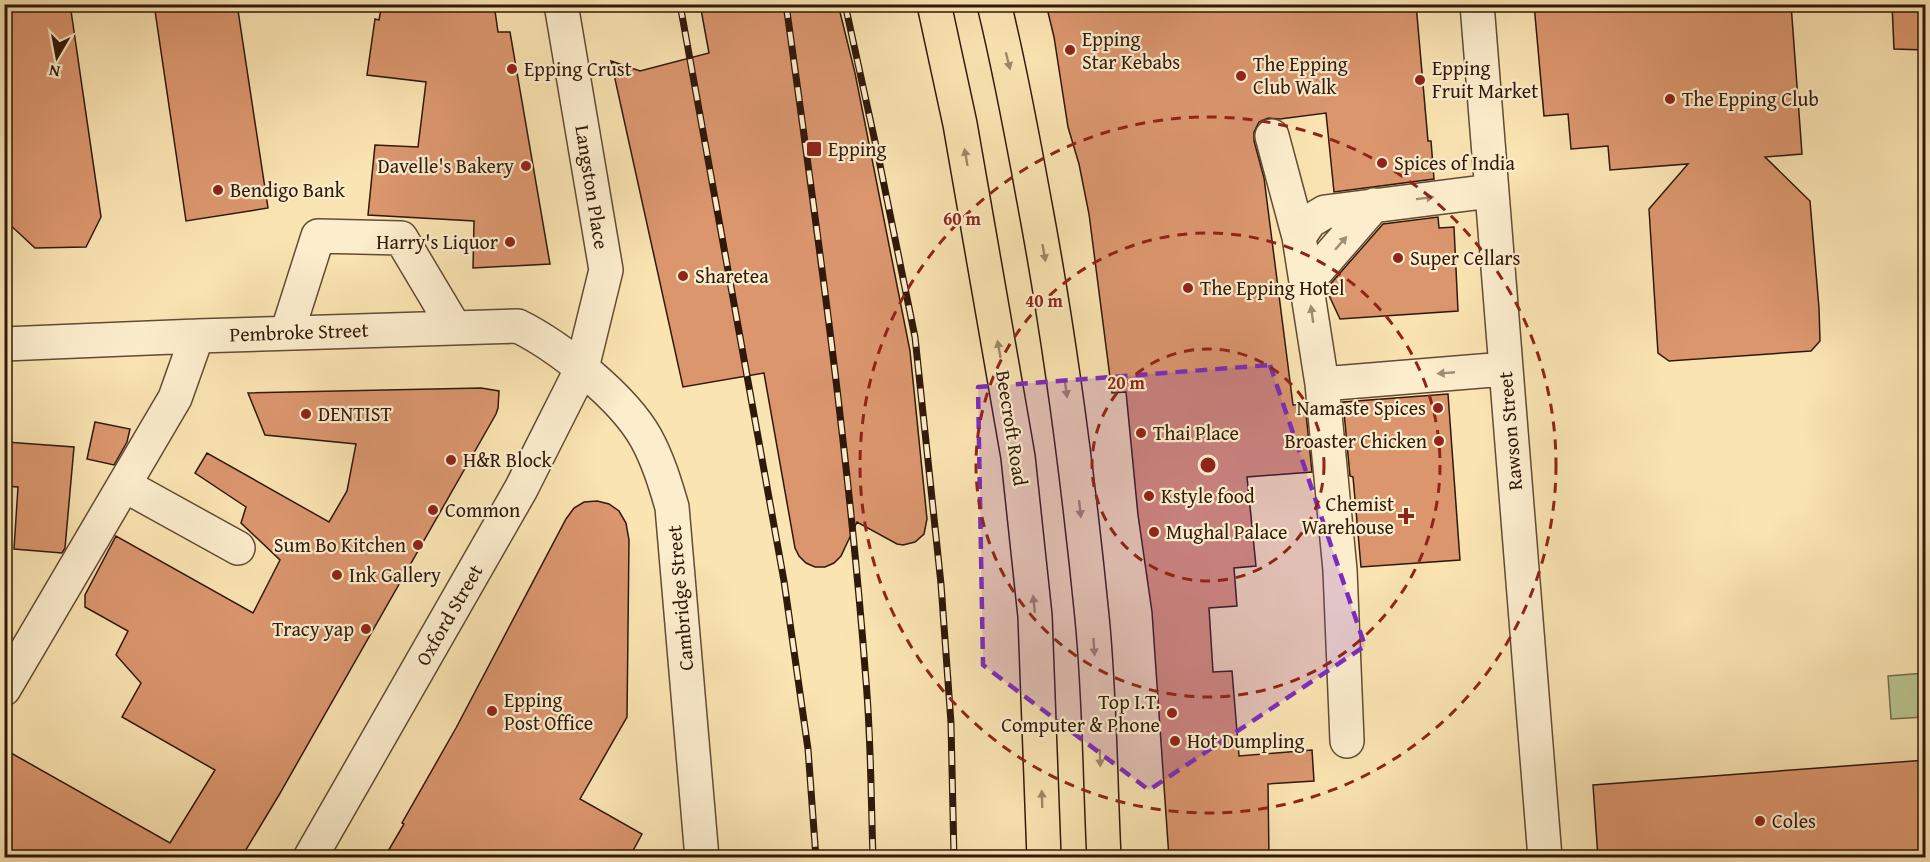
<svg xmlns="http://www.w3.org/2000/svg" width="1930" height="862" font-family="'Gentium Book Plus',serif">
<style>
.green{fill:#b9c58f;stroke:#746e4c;stroke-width:1.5}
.building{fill:#db966e;stroke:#30180a;stroke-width:1.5}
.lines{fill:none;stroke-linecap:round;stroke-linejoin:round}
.minor-casing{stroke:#624b34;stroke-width:36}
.major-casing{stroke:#30180a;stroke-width:36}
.minor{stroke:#fcedcd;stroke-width:33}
.major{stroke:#fae4b2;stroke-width:33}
.rail-casing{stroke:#30180a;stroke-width:7}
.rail{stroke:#fcedcd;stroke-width:4.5;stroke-dasharray:14;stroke-linecap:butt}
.oneway{fill:#9f8866}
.oneway2{fill:#a08d75}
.marked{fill:#7b2cbf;fill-opacity:0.2;stroke:#7b2cbf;stroke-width:4.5;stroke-dasharray:12 8;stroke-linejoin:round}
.ring{fill:none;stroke:#8f2418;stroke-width:3;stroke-dasharray:10 8}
.poi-dot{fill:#8f2418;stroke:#fcedcd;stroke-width:2}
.labels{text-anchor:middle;stroke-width:4.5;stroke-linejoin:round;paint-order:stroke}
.poi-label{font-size:20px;fill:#30180a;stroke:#fcedcd;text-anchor:start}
.street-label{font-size:20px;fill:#30180a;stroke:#fcedcd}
.centre{fill:#8f2418;stroke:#fcedcd;stroke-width:3}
.ring-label{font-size:18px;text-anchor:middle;font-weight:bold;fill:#8f2418;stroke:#fcedcd;stroke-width:4.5;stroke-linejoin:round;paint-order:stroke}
</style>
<rect width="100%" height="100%" fill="#fae4b2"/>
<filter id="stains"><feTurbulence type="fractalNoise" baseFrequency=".00333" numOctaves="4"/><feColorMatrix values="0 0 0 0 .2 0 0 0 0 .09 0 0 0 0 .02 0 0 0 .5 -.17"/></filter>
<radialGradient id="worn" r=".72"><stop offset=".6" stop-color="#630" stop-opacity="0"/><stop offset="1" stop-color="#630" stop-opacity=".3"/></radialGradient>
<path class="green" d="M1925 673V717L1891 719 1888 676Z"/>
<path class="building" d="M4 4H70L101 217 86 247 35 248 7 222 4 201Z
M154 4H237L268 208 186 221Z
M382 4H494L498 32H510L550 264 473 268 474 221 368 215 375 145 418 147 426 82 367 75 375 19 379 20Z
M700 4H838L855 73 910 351 927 519 924 534 915 542 903 545 897 544 857 522 841 556 834 563 825 567H815L806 563 799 556 795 548 764 373 683 387 611 61 640 71 709 53Z
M1046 4H1416L1428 141H1431L1434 179 1334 192 1326 113 1280 119 1268 118 1259 122 1254 132V141L1264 178 1293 405 1305 404 1312 472 1247 477 1256 566 1234 568 1237 606 1209 608 1213 672 1232 671 1239 756 1312 750 1314 781 1268 784 1269 858H1169L1152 612 1138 515 1126 392 1112 393 1089 214 1079 164 1068 127 1054 37Z
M1534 4H1791L1802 154 1765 157 1810 201 1819 308 1820 341 1811 351 1669 361 1658 353 1649 209 1688 164 1610 170 1608 146 1571 149 1568 114 1544 116Z
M1892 4H1926V50L1894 49Z
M1438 217 1439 228 1454 227 1458 311 1340 319 1326 289 1383 224Z
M481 388 499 391 498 408 496 414 279 795 241 858H4V749L170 843 215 770 122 717 141 683 116 655 128 631 85 607V595L116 536 253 613 280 560 241 523 246 507 195 473 207 453 329 522 347 491 356 444 265 435 248 393Z
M1448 394 1460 560 1361 567 1353 477 1350 476 1343 402Z
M95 422 130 429 127 442 114 465 87 459Z
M6 442 74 447 65 548 62 553 14 549 18 487 4 486Z
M597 501 609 504 619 511 626 523 629 540 627 717 580 799 642 834 629 858H384L404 824 402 823 456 728 566 519 574 508 584 502Z
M1926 760V858H1598L1593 785Z"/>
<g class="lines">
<defs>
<path id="minor" d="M1477 4 1545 858
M1272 136 1299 237
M1491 191 1325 212 1310 221 1299 237 1322 384 1505 369
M1307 282 1374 205
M287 333 318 236 401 238 454 327
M4 344 197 336 518 326C560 347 623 397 646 438 658 460 665 483 672 507L702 858
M1322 384 1340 570 1347 741
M124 485 238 548
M4 689 175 398 197 336
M310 858 521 489 582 368 606 270 561 4"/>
<path id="major" d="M934 4 960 124 1018 457 1035 616 1044 858
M994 4C1010 69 1022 134 1034 200 1060 338 1078 477 1092 617 1100 697 1100 778 1104 858"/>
</defs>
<use href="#minor" class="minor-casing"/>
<use href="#major" class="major-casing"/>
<use href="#minor" class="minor"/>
<use href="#major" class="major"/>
<defs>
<path id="rail" d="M680 4 784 581 808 749 816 858
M786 4C817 229 849 454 866 681 871 739 871 799 873 858
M845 4 879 160 915 337 941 584 951 723 954 858"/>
</defs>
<use href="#rail" class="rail-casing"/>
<use href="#rail" class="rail"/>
</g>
<defs><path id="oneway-solid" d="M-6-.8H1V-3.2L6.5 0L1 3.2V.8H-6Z" transform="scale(1.5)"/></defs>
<g class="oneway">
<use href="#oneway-solid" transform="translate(1008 61) rotate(76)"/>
<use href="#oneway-solid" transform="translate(966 157) rotate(-100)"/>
<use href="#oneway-solid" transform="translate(1044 253) rotate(80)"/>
<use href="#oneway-solid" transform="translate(999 349) rotate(-100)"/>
<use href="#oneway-solid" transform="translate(1066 389) rotate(82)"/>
<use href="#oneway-solid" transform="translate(1080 509) rotate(84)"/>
<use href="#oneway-solid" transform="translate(1034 604) rotate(-96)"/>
<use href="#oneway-solid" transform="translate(1094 647) rotate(86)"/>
<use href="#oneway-solid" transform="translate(1100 758) rotate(88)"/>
<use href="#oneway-solid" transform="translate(1042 799) rotate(-92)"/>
</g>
<g class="oneway2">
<use href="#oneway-solid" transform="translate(1425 198) rotate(-7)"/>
<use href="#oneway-solid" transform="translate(1341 243) rotate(-49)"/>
<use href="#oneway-solid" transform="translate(1312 314) rotate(-98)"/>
<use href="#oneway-solid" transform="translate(1446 373) rotate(175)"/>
</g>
<path class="marked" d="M1270 365 1365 646 1149 790 983 665 978 387Z"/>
<g class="ring">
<circle cx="1208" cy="465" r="116"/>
<circle cx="1208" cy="465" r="232"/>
<circle cx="1208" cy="465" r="348"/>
</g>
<g class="poi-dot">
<circle cx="1070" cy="50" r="6"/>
<circle cx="512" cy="69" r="6"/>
<circle cx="1241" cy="76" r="6"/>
<circle cx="1420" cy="80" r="6"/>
<circle cx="1670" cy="99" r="6"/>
<rect x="806" y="141" width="16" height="16" rx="3"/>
<circle cx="1382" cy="163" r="6"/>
<circle cx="526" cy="166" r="6"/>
<circle cx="218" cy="190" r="6"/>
<circle cx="510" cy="242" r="6"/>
<circle cx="1398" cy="258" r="6"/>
<circle cx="683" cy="276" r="6"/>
<circle cx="1188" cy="288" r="6"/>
<circle cx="1438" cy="408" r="6"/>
<circle cx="306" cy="414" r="6"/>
<circle cx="1141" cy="433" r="6"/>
<circle cx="1439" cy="441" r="6"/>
<circle cx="451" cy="460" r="6"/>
<circle cx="1149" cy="496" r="6"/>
<circle cx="433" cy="510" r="6"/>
<path d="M1403 507h6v6h6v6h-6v6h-6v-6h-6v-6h6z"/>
<circle cx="1154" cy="532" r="6"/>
<circle cx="418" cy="545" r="6"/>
<circle cx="337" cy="575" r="6"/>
<circle cx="366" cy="629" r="6"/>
<circle cx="492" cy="711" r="6"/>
<circle cx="1172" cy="713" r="6"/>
<circle cx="1175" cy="741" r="6"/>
<circle cx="1760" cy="821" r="6"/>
</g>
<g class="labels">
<g class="poi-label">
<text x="1082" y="46">Epping<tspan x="1082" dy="23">Star Kebabs</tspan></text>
<text x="1253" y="71">The Epping<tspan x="1253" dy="23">Club Walk</tspan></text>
<text x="1432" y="75">Epping<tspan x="1432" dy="23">Fruit Market</tspan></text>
<text x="524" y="76">Epping Crust</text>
<text x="1682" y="106">The Epping Club</text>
<text x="828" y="156">Epping</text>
<text x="1394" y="170">Spices of India</text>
<text x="514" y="173" text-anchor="end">Davelle's Bakery</text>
<text x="230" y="197">Bendigo Bank</text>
<text x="498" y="249" text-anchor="end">Harry's Liquor</text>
<text x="1410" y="265">Super Cellars</text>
<text x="695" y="283">Sharetea</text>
<text x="1200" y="295">The Epping Hotel</text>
<text x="1426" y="415" text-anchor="end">Namaste Spices</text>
<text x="318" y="421">DENTIST</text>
<text x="1153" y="440">Thai Place</text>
<text x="1427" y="448" text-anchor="end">Broaster Chicken</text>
<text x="463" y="467">H&amp;R Block</text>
<text x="1161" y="503">Kstyle food</text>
<text x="1394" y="511" text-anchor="end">Chemist<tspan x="1394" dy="23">Warehouse</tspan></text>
<text x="445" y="517">Common</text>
<text x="1166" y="539">Mughal Palace</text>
<text x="406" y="552" text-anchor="end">Sum Bo Kitchen</text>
<text x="349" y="582">Ink Gallery</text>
<text x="354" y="636" text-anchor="end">Tracy yap</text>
<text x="504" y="707">Epping<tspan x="504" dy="23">Post Office</tspan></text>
<text x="1160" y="709" text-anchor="end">Top I.T.<tspan x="1160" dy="23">Computer &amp; Phone</tspan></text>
<text x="1187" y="748">Hot Dumpling</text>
<text x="1772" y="828">Coles</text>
</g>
<g class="street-label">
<text transform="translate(592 187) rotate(81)" y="7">Langston Place</text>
<text transform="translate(299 332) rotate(-2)" y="7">Pembroke Street</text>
<text transform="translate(1012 428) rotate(81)" y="7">Beecroft Road</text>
<text transform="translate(1510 431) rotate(-95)" y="7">Rawson Street</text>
<text transform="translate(680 598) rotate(-95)" y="7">Cambridge Street</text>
<text transform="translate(449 615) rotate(-60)" y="7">Oxford Street</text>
</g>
</g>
<circle cx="1208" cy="465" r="9" class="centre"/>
<g class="ring-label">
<text x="962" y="225">60 m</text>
<text x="1044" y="307">40 m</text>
<text x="1126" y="389">20 m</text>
</g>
<rect width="1930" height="862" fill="none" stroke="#fae4b2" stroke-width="24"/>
<rect x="6" y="6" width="1918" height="850" fill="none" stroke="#30180a" stroke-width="3"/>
<rect x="12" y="12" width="1906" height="838" fill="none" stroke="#30180a" stroke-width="1.5"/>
<g transform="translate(57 57) rotate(190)" stroke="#fcedcd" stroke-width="4.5" paint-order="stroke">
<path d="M0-4.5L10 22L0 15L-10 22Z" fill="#30180a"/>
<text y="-9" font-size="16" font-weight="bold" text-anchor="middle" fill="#30180a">N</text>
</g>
<rect width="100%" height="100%" filter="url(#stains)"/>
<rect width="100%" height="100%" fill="url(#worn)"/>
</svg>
